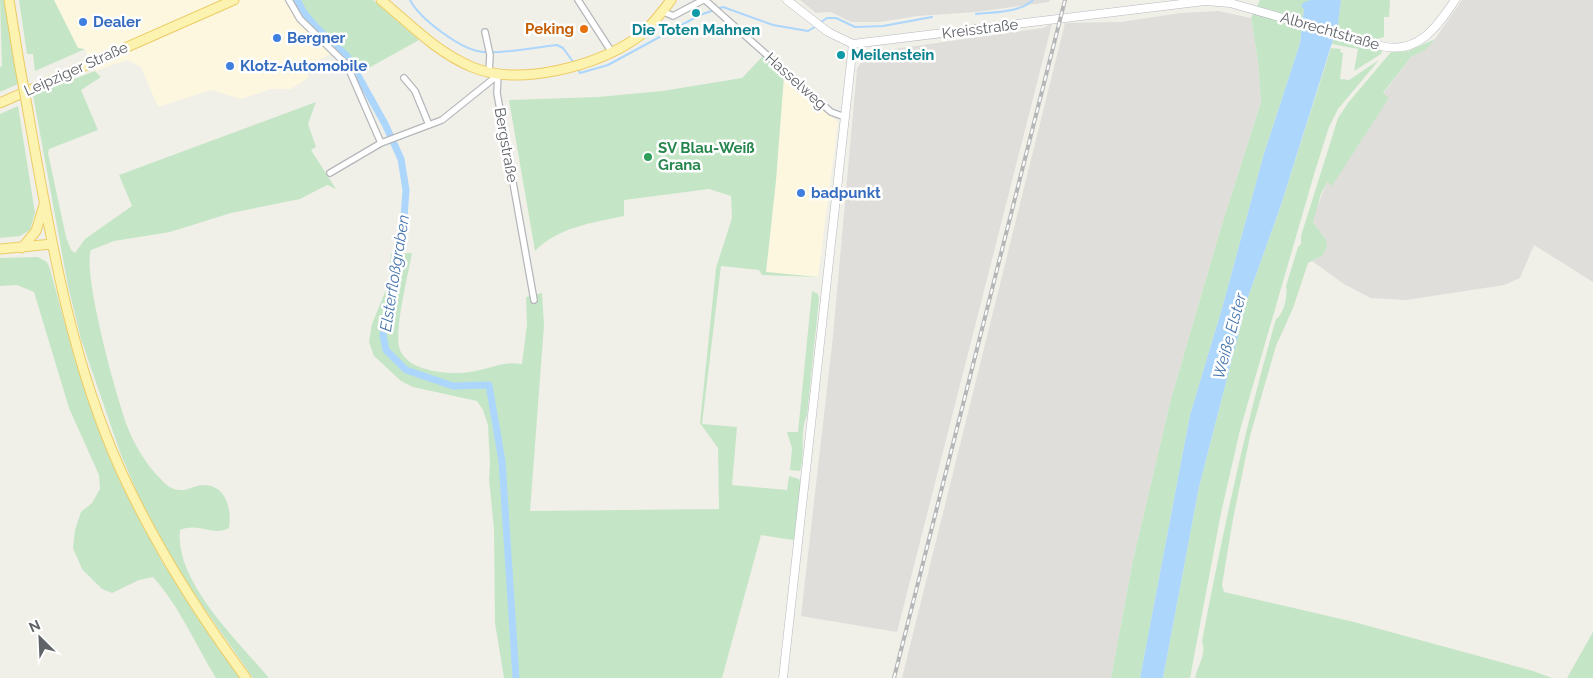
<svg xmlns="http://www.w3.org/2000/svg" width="1593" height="678" font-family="Raleway,sans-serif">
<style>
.commercial{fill:#fdf7e0}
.industrial{fill:#dfdeda}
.green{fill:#c5e6c6}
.water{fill:#acd6fc}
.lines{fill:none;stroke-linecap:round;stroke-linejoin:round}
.stream{stroke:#acd6fc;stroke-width:2}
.canal{stroke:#acd6fc;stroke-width:7}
.street-casing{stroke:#b5b7bb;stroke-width:8}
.secondary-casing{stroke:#b6b9be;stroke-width:9}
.primary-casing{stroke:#edcb64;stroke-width:11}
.street{stroke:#fff;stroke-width:5.5}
.secondary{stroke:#fff;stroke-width:8}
.primary{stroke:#fcf3b0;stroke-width:9}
.rail-casing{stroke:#b5b6b7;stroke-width:4}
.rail{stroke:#fff;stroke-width:2;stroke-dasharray:5.5;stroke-linecap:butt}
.primary-bridge-casing{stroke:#edcb64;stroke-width:11;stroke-linecap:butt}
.primary-bridge{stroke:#fcf3b0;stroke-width:9}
.culture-dot{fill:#0f9aa8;stroke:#fff;stroke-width:2}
.shop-dot{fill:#3f7fe0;stroke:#fff;stroke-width:2}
.food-dot{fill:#e8710a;stroke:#fff;stroke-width:2}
.leisure-dot{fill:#2e9e5b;stroke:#fff;stroke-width:2}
.labels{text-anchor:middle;stroke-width:5;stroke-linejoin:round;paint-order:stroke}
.shop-label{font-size:15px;font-weight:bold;fill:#366cbe;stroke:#fff;text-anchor:start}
.food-label{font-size:15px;font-weight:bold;fill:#c56008;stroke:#fff;text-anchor:end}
.street-label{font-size:15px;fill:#5f6267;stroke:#fff}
.culture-label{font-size:15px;font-weight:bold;fill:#0d838f;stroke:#fff}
.leisure-label{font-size:15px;font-weight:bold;fill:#27864d;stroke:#fff;text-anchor:start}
.water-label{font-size:16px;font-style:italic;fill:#4776ae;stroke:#fff}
</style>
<rect width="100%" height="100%" fill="#f0efe8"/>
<path class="commercial" d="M54 0H293L305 20 338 50 308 66V78L291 89H271L241 99 211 90 158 107 141 67 127 60 95 71 85 49H78Z
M784 76 838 122 818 277 766 272 776 180Z"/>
<path class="industrial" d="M800 0H1050L1049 2 976 12 917 16 880 22H851L831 12 816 13Z
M1462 0H1593V282L1534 245 1520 278 1504 285 1406 300 1371 298 1344 284 1312 261 1322 256 1326 240 1313 222 1314 215 1327 182 1332 185 1388 99 1383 94 1411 57 1424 50 1435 39Z
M1218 11 1251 18 1258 61 1261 102 1220 231 1171 399 1133 560 1111 678H902L1065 23 1121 22 1181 13Z
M1052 24 897 632 801 616 833 336 857 69 862 60 873 52 1043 28Z"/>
<path class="green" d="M0 0H4L18 84 0 92V67L2 66Z
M19 0H54L78 48 85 49 35 71 33 54H27Z
M293 0H373L419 40 356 75C340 46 307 31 293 0Z
M1260 0H1311L1308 2 1304 9 1300 43 1263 157 1223 305 1190 415 1140 678H1111L1133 560 1171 399 1220 231 1261 102 1258 61 1251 18Z
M1341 0H1390L1389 17H1384V37L1375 40 1337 29Z
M1335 35 1343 38 1344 41 1346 38 1359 42 1360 45 1362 43 1382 50 1381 54 1354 71 1358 49 1332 44Z
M1435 39 1425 50 1411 57 1383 93 1389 98 1332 186 1327 182 1321 194 1313 222 1326 240 1327 248 1322 256 1308 263 1293 308 1276 346 1250 436 1233 519 1222 585 1224 592 1354 622 1533 671 1552 678H1195C1197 667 1207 654 1202 641 1223 532 1245 426 1276 319 1284 314 1288 295 1286 286L1298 247 1301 244V236L1338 118 1348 103 1391 52 1408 51Z
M1331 48 1341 49 1340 52 1343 53 1340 79 1349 80 1379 60 1338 109 1329 127 1315 171 1240 430 1221 513 1190 678H1163L1199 487 1248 297 1280 208Z
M763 56 784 76 776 180 766 272 818 277 762 275 759 270 721 266 702 424 737 427 732 485 787 490 789 476 799 479 801 483 795 538 793 540 761 535 722 678H504L495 623 494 529 489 479 490 464 488 425 483 410 477 401 413 387 401 381 374 356 369 342 372 324 388 285 391 254 412 253C408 276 395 326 399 347 405 372 450 375 470 372 490 369 501 361 522 364L527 324 526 297 542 293 544 325 530 511 719 509 718 448 700 423 716 268 732 218 731 196 709 189 624 200V216C592 223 558 227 535 251L509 100 598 97 662 91 742 78Z
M95 71 101 77 81 90 98 130 49 149 48 153 66 237 71 250 75 253 85 239 132 206 119 175 316 102 308 124 316 147 311 150 336 189 327 185 300 199 231 213 170 232 114 241 91 250C82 273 117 400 128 428 133 442 145 462 155 473 162 480 169 490 179 490 188 491 197 484 205 485 227 486 232 511 229 528 212 537 200 522 180 530 174 581 239 642 269 678H253L185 581 143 506 121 455 81 339 68 286 33 95Z
M18 106 35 213 30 230 20 236 0 238V114Z
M38 257 47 262 50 269 76 364 125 487 162 562 241 678H216C195 644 180 607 153 577L139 580 112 593 102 589 82 569 73 548 75 530 81 512 92 503 100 489 99 475 69 408 34 292 17 285 0 286V258Z
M812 291 818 294 819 299 807 415C799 434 806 452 800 471L790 470 792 448 787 432H798Z
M1593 632V678H1567Z"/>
<path class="water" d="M1311 0H1341L1338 24 1280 208 1248 297 1199 487 1163 678H1140L1190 415 1223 305 1263 157 1300 43 1304 9 1301 6 1304 2Z"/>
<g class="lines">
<path class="stream" d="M410 0C420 19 462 51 484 52 504 54 536 47 557 45L563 48 574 63
M976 14C995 12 1019 13 1033 0
M821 22 827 18H836L855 27 883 26 932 17
M578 69 580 73 608 65 700 15 723 7 773 25 808 31 818 25"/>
<path class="canal" d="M297 0 304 13 317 28 347 56 385 124 401 159 406 190 403 231 393 294 383 335 386 350 406 370 453 386 489 385 502 461 516 678"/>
<defs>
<path id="street" d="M289 0 300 19 347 65 381 143
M578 0 611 51
M705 0 831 112 845 117
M662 11 673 16 703 0
M485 32 490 55 489 73
M498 75 497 93 534 300
M404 78 415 91 429 125
M330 173 381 143 442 120 498 75"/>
<path id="secondary" d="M787 0 828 32 853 44 1205 1 1230 3 1381 46C1418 55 1437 27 1455 0
M783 678 853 44"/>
<path id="primary" d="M9 0 19 62
M381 0C410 24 436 52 472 67 520 87 597 66 638 37 651 27 661 13 671 0
M0 103 234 0
M27 106C49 230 69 356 121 471 155 545 198 613 246 678
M22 248 36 231 44 205
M0 249 52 244"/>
</defs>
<use href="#street" class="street-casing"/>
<use href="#secondary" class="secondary-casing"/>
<use href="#primary" class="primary-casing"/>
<use href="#street" class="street"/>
<use href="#secondary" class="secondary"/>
<use href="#primary" class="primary"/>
<defs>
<path id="rail" d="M894 678 1065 0"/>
</defs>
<use href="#rail" class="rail-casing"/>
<use href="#rail" class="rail"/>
<defs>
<path id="primary-bridge" d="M19 62 27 106"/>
</defs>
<use href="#primary-bridge" class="primary-bridge-casing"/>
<use href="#primary-bridge" class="primary-bridge"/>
</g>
<g class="culture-dot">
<circle cx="696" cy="13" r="5"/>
<circle cx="841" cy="55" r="5"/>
</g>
<g class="shop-dot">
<circle cx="83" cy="22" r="5"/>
<circle cx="277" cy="38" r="5"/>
<circle cx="230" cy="66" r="5"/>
<circle cx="801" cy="193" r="5"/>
</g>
<circle class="food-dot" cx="584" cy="29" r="5"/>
<circle class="leisure-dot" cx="648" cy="157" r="5"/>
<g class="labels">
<g class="shop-label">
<text x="93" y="27">Dealer</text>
<text x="287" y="43">Bergner</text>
<text x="240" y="71">Klotz-Automobile</text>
<text x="811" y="198">badpunkt</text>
</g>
<g class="food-label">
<text x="574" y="34">Peking</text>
</g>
<g class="street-label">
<text transform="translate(980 29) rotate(-7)" y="5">Kreisstraße</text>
<text transform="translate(1330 31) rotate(16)" y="5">Albrechtstraße</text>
<text transform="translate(76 69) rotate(-24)" y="5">Leipziger Straße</text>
<text transform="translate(796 81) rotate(42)" y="5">Hasselweg</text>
<text transform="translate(506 145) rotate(80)" y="5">Bergstraße</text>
</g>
<g class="culture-label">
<text x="696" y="35">Die Toten Mahnen</text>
<text x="851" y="60" text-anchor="start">Meilenstein</text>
</g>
<g class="leisure-label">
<text x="658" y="153">SV Blau-Weiß<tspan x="658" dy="17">Grana</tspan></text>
</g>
<g class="water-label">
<text transform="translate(394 273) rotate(-81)" y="6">Elsterfloßgraben</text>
<text transform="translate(1229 336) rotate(-75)" y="6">Weiße Elster</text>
</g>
</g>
<g transform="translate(40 638) rotate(336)" stroke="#ffffff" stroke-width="4" paint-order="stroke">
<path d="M0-4L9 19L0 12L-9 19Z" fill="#5f6267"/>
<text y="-8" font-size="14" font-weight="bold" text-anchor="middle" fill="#5f6267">N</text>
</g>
</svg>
